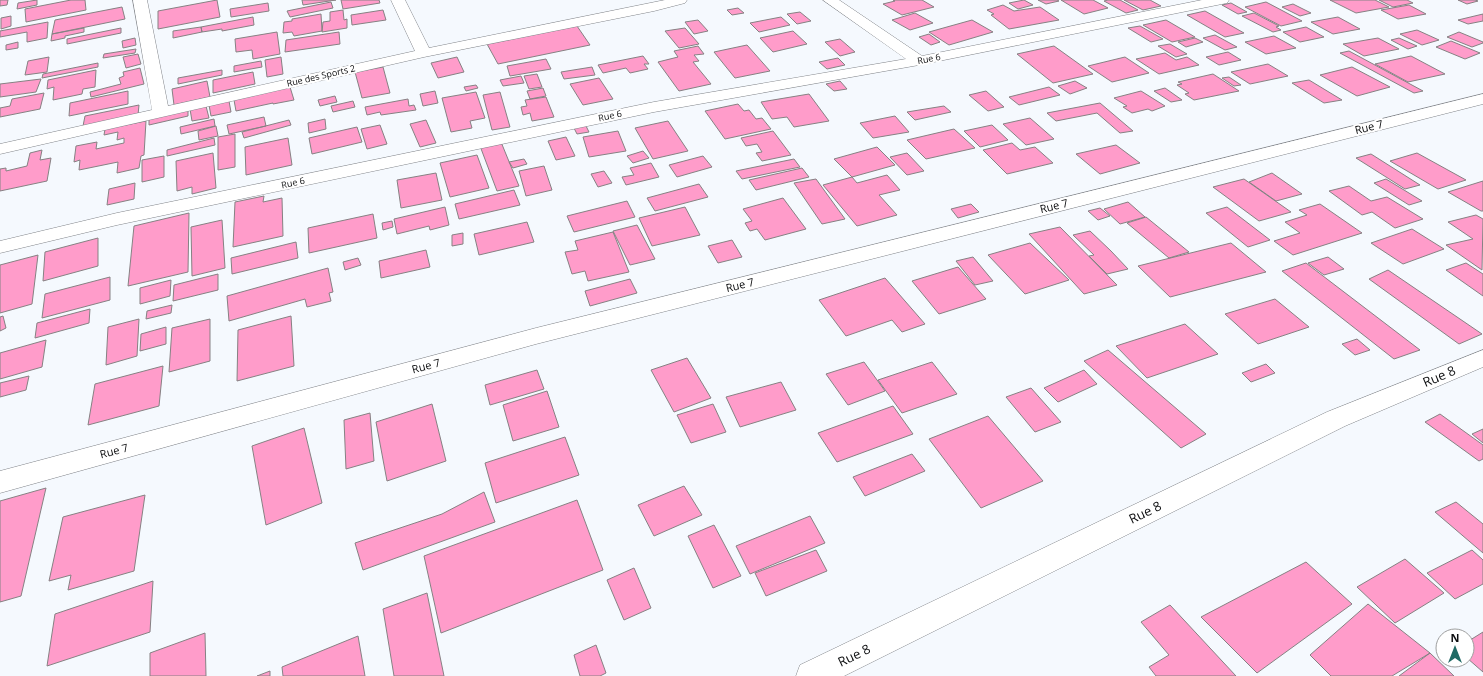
<svg xmlns="http://www.w3.org/2000/svg" width="1483" height="676" font-family="'Open Sans',sans-serif">
<style>
.building{fill:#ff9cca;stroke:#868183}
.lines{fill:none;stroke-linecap:round;stroke-linejoin:round}
.minor-casing{stroke:#818489;stroke-width:1}
.minor{fill:#fff;fill-rule:evenodd}
.labels{text-anchor:middle;stroke-width:4;stroke-linejoin:round;paint-order:stroke}
.far-street-label{font-size:9px;fill:#0d0e10;stroke:#fff}
.street-label{font-size:11px;fill:#0d0e10;stroke:#fff}
.near-street-label{font-size:13px;fill:#0d0e10;stroke:#fff}
</style>
<rect width="100%" height="100%" fill="#f5f9fe"/>
<path class="building" d="M0 0H8L7 5 0 6Z
M37 0V5L17 9 18 3Z
M71 0H85L86 10 26 22 25 9Z
M217 0 220 17 158 29V11Z
M302 0H336L303 5Z
M341 0H379L380 3 343 9Z
M893 0H922L934 7 902 15 883 4 895 1Z
M1024 0 1033 5 1018 9 1009 3Z
M1038 0H1057L1059 1 1046 4Z
M1061 0H1093L1108 8 1084 14Z
M1108 0H1120L1138 10 1126 13 1104 1Z
M1124 0H1150L1161 6 1143 10Z
M1330 0H1375L1389 7 1356 13Z
M1379 0H1407L1413 3 1393 7Z
M1458 0H1475L1478 1 1467 4Z
M331 2 333 8 290 17 287 11Z
M1266 2 1302 21 1281 26 1245 7Z
M268 3 269 11 231 17 230 9Z
M1231 3 1247 12 1238 14 1222 5Z
M1293 4 1311 13 1300 16 1282 7Z
M1003 5 1014 11 1040 7 1059 20 1009 29 991 15 994 14 987 10Z
M1409 5 1426 14 1398 19 1381 10Z
M122 7 125 19 52 34 55 20Z
M738 8 744 13 732 15 727 10Z
M343 10 344 20 347 19V28L322 32 323 22 330 21V12Z
M383 10 386 20 352 25 351 15Z
M1205 11 1244 33 1225 37 1187 15Z
M800 12 811 21 797 24 787 14Z
M915 13 933 23 910 30 892 20Z
M1254 13 1279 26 1276 27 1281 30 1273 32 1242 16Z
M321 14 322 31 294 36 292 32 283 33 284 22 292 21V19Z
M1483 14V21L1468 24 1458 20Z
M11 16V26L1 29V18Z
M253 17 254 25 222 31V29L202 32 201 27Z
M781 17 790 25 759 32 750 23Z
M1338 17 1360 29 1333 34 1311 22Z
M698 20 708 31 694 34 685 22Z
M972 20 993 32 949 45 929 32Z
M1166 20 1195 37 1172 42 1143 25Z
M48 22 47 38 27 42V32L0 37V31Z
M577 26 590 45 498 64 487 44Z
M1140 26 1163 39 1151 42 1128 28Z
M201 27 202 32 173 38V31Z
M1306 27 1324 37 1300 42 1283 32Z
M84 28V32L65 36V38L51 41 52 34Z
M121 28V33L67 44V39Z
M685 28 699 44 679 48 665 31Z
M1417 30 1439 40 1422 45 1400 34Z
M793 31 807 44 773 52 760 38Z
M277 32 280 54 253 59 252 50 236 52 235 39Z
M339 32 340 44 285 52 286 40Z
M1459 32 1483 42V43L1472 47 1447 37Z
M929 34 940 42 931 45 919 37Z
M1215 35 1237 47 1225 50 1203 38Z
M1274 36 1296 48 1266 54 1245 42Z
M135 38 136 45 123 48 122 41Z
M1195 38 1203 42 1186 47 1178 42Z
M1378 38 1399 49 1364 56 1343 44Z
M1399 38 1417 46 1408 49 1391 40Z
M840 39 855 52 840 56 825 42Z
M1451 41 1480 53 1465 59 1436 47Z
M18 42V48L6 50V45Z
M1170 44 1187 54 1176 57 1158 46Z
M747 45 770 71 735 78 714 52Z
M698 46 704 54 694 55 699 61 693 62 711 84 679 91 658 62 678 57 674 51Z
M1054 46 1093 74 1053 83 1017 54Z
M136 49 135 53 103 58 104 54Z
M1349 51 1423 91 1414 93 1340 53Z
M1228 52 1241 60 1219 65 1206 57Z
M1165 53 1176 60 1187 57 1199 65 1159 74 1136 59Z
M138 54 141 64 126 68 123 57Z
M643 56 649 64H644L648 69 630 73 626 68 603 73 598 65Z
M1411 56 1445 74 1408 82 1375 64Z
M49 57 47 72 25 75 28 61Z
M281 57 283 74 267 77 265 60Z
M457 57 464 72 438 78 431 63Z
M1125 57 1149 73 1112 82 1088 66Z
M838 58 845 65 827 69 819 62Z
M546 59 551 69 510 76 507 66Z
M261 61 262 67 234 72V66Z
M98 63V67L42 78 43 74Z
M1268 64 1288 76 1250 84 1231 72Z
M383 67 390 93 362 98 355 72Z
M592 67 595 75 564 79 561 72Z
M1352 67 1390 87 1357 96 1320 75Z
M140 68 144 84 91 97 90 92 121 84 119 78 124 76 123 72Z
M96 70 95 87 83 89 82 94 53 100 54 87 47 89 48 80Z
M222 70V75L178 84V78Z
M253 72 255 84 213 93V80Z
M537 74 542 87 529 89 524 76Z
M1213 74 1239 91 1194 100 1185 94 1189 93 1177 85 1182 84 1178 82Z
M521 76 524 83 503 86 500 80Z
M1229 77 1241 85 1234 86 1222 78Z
M599 78 613 99 583 105 570 84Z
M41 79 36 92 0 97V84Z
M1309 80 1342 100 1324 103 1292 83Z
M207 81 210 97 174 105 172 89Z
M840 81 847 89 834 91 826 84Z
M1075 81 1087 88 1070 94 1058 86Z
M476 85 478 88 466 91 464 87Z
M290 87 294 100 273 104V103L236 111 234 100Z
M1049 87 1060 95 1019 105 1009 97Z
M543 88 546 96 530 99 527 91Z
M1165 88 1182 100 1171 102 1154 91Z
M128 91V104L69 116 70 103Z
M435 91 438 103 423 106 420 94Z
M986 91 1004 107 988 111 969 95Z
M1141 91 1165 106 1152 111 1148 109 1132 113 1123 107 1127 106 1114 98Z
M476 92 485 118 470 121 472 128 451 132 442 98Z
M500 92 510 127 492 130 483 95Z
M44 93 40 109 0 117V108L10 106 12 99Z
M809 94 829 121 794 127 787 117 772 119 761 102Z
M335 96 337 102 320 106 318 100Z
M546 97 554 117 532 121 530 113 523 115 521 107 527 106 525 100Z
M408 99 409 106 414 105 416 110 381 115 380 112 367 115 365 107Z
M229 101 231 112 211 116 209 105Z
M353 101 355 107 333 112 331 106Z
M1100 103 1133 131 1120 133 1097 113 1056 121 1047 113Z
M738 104 744 111 749 110 756 119 762 118 771 129 725 139 705 111Z
M139 105 138 115 83 126 85 116Z
M206 106 209 118 192 121 190 109Z
M944 106 951 112 915 120 907 112Z
M188 110V116L149 125V118Z
M895 116 909 132 873 138 860 123Z
M264 117 266 126 229 134 227 125Z
M1030 118 1054 139 1026 145 1003 124Z
M214 119 215 126 181 134 180 127Z
M325 119 326 129 309 133 308 123Z
M289 120 291 125 244 138 242 132Z
M426 120 436 143 420 147 410 124Z
M146 121 144 155 141 156 139 168 117 173 118 162 79 170 80 160 74 162 76 146 97 142 96 149 124 143V138L117 140 118 132 104 135 105 129Z
M668 121 688 151 653 159 635 128Z
M585 124 589 132 577 134 573 126Z
M380 125 387 144 367 149 361 129Z
M992 125 1008 140 980 147 964 131Z
M216 126 218 136 199 140 198 131Z
M357 127 362 142 312 154 309 138Z
M954 129 975 148 926 159 907 140Z
M618 131 626 151 589 157 583 137Z
M773 131 791 155 762 161 756 153 762 152 757 144 746 146 741 138Z
M235 134V167L218 170V137Z
M566 137 575 156 556 160 548 141Z
M214 138 215 145 167 156V150Z
M288 138 292 165 246 175 245 147Z
M501 142 519 186 497 191 480 146Z
M1012 143 1020 150 1035 147 1053 163 1007 174 983 150Z
M1116 145 1140 163 1100 174 1076 154Z
M877 147 895 165 852 177 834 159Z
M42 150 40 160 51 158 47 181 0 191V169L6 168V171L27 166 30 153Z
M643 151 649 158 633 163 627 156Z
M213 153 216 188 192 194V187L177 191 176 161Z
M907 153 924 171 907 175 890 157Z
M1417 153 1466 180 1438 189 1390 161Z
M1371 154 1420 185 1405 189 1356 158Z
M477 155 489 188 450 197 440 163Z
M164 156V177L142 182V160Z
M703 156 712 167 677 177 669 165Z
M524 159 527 164 513 168 509 162Z
M794 159 800 167 742 179 736 171Z
M651 163 659 177 626 185 622 177 634 175 630 168Z
M544 166 552 190 526 196 519 171Z
M802 168 809 177 756 190 749 180Z
M604 171 612 183 598 187 591 174Z
M436 173 442 200 401 208 397 180Z
M1272 173 1302 194 1276 201 1249 182Z
M887 175 900 190 879 195 897 215 857 226 823 185 852 177 857 183Z
M816 179 845 219 822 224 794 183Z
M1244 179 1291 212 1259 221 1213 187Z
M1386 179 1422 201 1409 205 1374 183Z
M1483 181V211H1481L1448 192Z
M135 183 134 199 107 205 109 189Z
M699 184 708 197 655 211 647 198Z
M1349 186 1371 201 1387 197 1423 219 1395 228 1372 212 1362 215 1329 191Z
M514 190 520 205 459 219 455 204Z
M264 196 263 202 282 198 283 236 233 247 235 202Z
M783 198 806 229 765 240 757 229 750 231 745 223 752 221 743 209Z
M627 201 635 217 574 232 567 216Z
M1128 202 1145 217 1120 224 1104 209Z
M971 204 979 212 958 218 951 209Z
M1320 204 1362 233 1293 255 1274 241 1300 233 1285 222 1307 215 1299 210Z
M445 207 449 225 430 230 429 226 397 234 394 219Z
M685 207 700 235 652 246 639 218Z
M1227 207 1270 240 1248 247 1206 213Z
M1100 208 1110 216 1098 220 1088 211Z
M189 213 188 272 128 286 134 226Z
M373 214 377 238 309 253 308 228Z
M1476 215 1483 219 1482 270 1446 245 1473 239 1448 222Z
M1146 217 1189 252 1169 258 1127 223Z
M222 220 225 268 192 276 191 227Z
M392 221 393 227 383 230 382 223Z
M527 222 534 242 479 255 474 234Z
M637 225 655 259 630 265 613 231Z
M1060 227 1117 285 1084 294 1029 234Z
M1412 229 1444 249 1403 264 1371 243Z
M1090 231 1111 251 1128 269 1107 274 1089 256 1094 255 1073 235Z
M613 232 629 272 588 281 585 271 572 274 565 252 578 250 575 241Z
M463 233V244L452 246V235Z
M98 238V266L43 281 45 252Z
M732 240 742 257 718 263 708 246Z
M296 242 298 258 232 274 231 258Z
M1030 243 1069 280 1025 294 988 255Z
M1231 243 1266 272 1170 297 1138 266Z
M426 250 430 267 381 278 379 261Z
M38 255 32 304 0 313V265Z
M973 257 993 281 975 285 956 261Z
M1328 257 1344 269 1324 275 1308 263Z
M358 258 361 265 345 270 343 262Z
M1306 263 1420 350 1394 359 1282 271Z
M1466 263 1483 274V296L1446 270Z
M958 267 986 299 939 314 912 281Z
M328 268 333 292 329 293 331 301 307 307 305 299 229 321 227 296Z
M1388 270 1482 334 1459 344 1369 279Z
M218 274V290L173 301 174 285Z
M110 277V300L42 318 45 294Z
M885 278 925 324 902 332 892 320 846 336 819 300Z
M630 279 637 293 590 306 585 291Z
M171 280 170 296 140 304V288Z
M1275 299 1309 327 1258 344 1225 314Z
M172 305 171 313 146 319 147 311Z
M90 309 89 323 35 338 37 323Z
M3 316 6 328 0 331V317Z
M291 316 294 366 237 381 238 330Z
M139 319 137 356 106 365 108 327Z
M210 319V361L169 372 172 328Z
M1185 324 1218 354 1147 378 1116 346Z
M166 327V344L140 351 141 334Z
M1357 339 1370 350 1355 355 1342 344Z
M46 340 42 367 0 379V353Z
M1108 350 1206 434 1181 448 1084 361Z
M687 358 711 398 674 412 651 370Z
M864 362 885 391 848 405 826 374Z
M932 362 957 394 902 413 878 380Z
M1266 364 1275 373 1251 382 1242 373Z
M163 366 159 406 88 425 95 384Z
M537 370 544 389 490 405 485 385Z
M1084 370 1097 384 1058 402 1044 388Z
M29 376 26 390 0 397V383Z
M781 382 796 410 740 427 726 397Z
M1031 388 1061 422 1035 432 1006 397Z
M547 391 559 427 513 441 503 405Z
M432 404 446 461 387 481 376 422Z
M713 404 726 432 691 443 677 415Z
M893 406 913 434 837 462 818 433Z
M370 413 374 461 346 469 344 420Z
M1440 414 1483 445V459L1479 461 1425 422Z
M988 416 1043 481 981 508 929 439Z
M304 428 322 503 266 525 252 446Z
M1483 429V443L1472 434Z
M565 437 579 475 496 503 485 463Z
M912 454 925 471 865 496 853 477Z
M684 486 702 515 654 536 638 505Z
M46 488 21 596 0 602V501Z
M484 492 495 522 363 570 355 543 442 514Z
M145 495 134 571 68 590 71 575 49 581 63 517Z
M577 500 603 570 441 633 424 556Z
M1456 502 1483 524V553L1435 512Z
M810 516 825 543 750 574 736 546Z
M714 525 741 576 713 588 688 536Z
M816 550 827 571 766 596 755 573Z
M1472 550 1483 560V584L1455 599 1427 573Z
M1405 559 1444 593 1395 623 1357 587Z
M1306 562 1352 604 1257 673 1201 617Z
M634 568 651 608 624 620 607 580Z
M153 581 150 632 47 666 55 614Z
M427 593 444 676H394L383 609Z
M1368 604 1430 653 1392 676H1331L1310 655Z
M1170 605 1236 676H1156L1149 667 1169 655 1141 622Z
M1483 632V672L1467 658V642Z
M205 633 206 676H150V653Z
M358 636 365 676H283L282 667Z
M596 645 606 673 600 676H580L574 655Z
M1430 653 1454 676H1399Z
M270 671V676H257Z"/>
<g class="lines">
<defs>
<path id="minor" d="M133 0H147L168 106 415 51 391 0H405L429 48 665 0H687L685 3 654 11 424 57 0 154V144L152 110Z
M823 0H839L922 56 1202 0H1229L1227 3 1222 4 919 65 654 112 117 225 0 253V241L117 213 654 102 906 59Z
M1483 94V104L536 344 0 493V471L536 328Z
M1483 350V367L1345 426 844 676H796L800 665 1327 412Z"/>
</defs>
<use href="#minor" class="minor-casing"/>
<use href="#minor" class="minor"/>
</g>
<g class="labels">
<g class="far-street-label">
<text transform="translate(929 59) rotate(-11)" y="3">Rue 6</text>
<text transform="translate(321 76) rotate(-13)" y="3">Rue des Sports 2</text>
<text transform="translate(610 116) rotate(-12)" y="3">Rue 6</text>
<text transform="translate(293 183) rotate(-12)" y="3">Rue 6</text>
</g>
<g class="street-label">
<text transform="translate(1369 127) rotate(-14)" y="4">Rue 7</text>
<text transform="translate(1054 206) rotate(-14)" y="4">Rue 7</text>
<text transform="translate(740 285) rotate(-14)" y="4">Rue 7</text>
<text transform="translate(426 366) rotate(-15)" y="4">Rue 7</text>
<text transform="translate(114 451) rotate(-15)" y="4">Rue 7</text>
</g>
<g class="near-street-label">
<text transform="translate(1439 376) rotate(-23)" y="5">Rue 8</text>
<text transform="translate(1145 512) rotate(-26)" y="5">Rue 8</text>
<text transform="translate(854 655) rotate(-26)" y="5">Rue 8</text>
</g>
</g>
<g transform="translate(1455 648)"><circle r="19" fill="#ffffff" stroke="#9e9f9f"/>
<path d="M0-3L7 15L0 10L-7 15Z" fill="#206a65"/>
<text y="-6" font-size="11" font-weight="bold" text-anchor="middle" fill="#0d0e10">N</text>
</g>
</svg>
